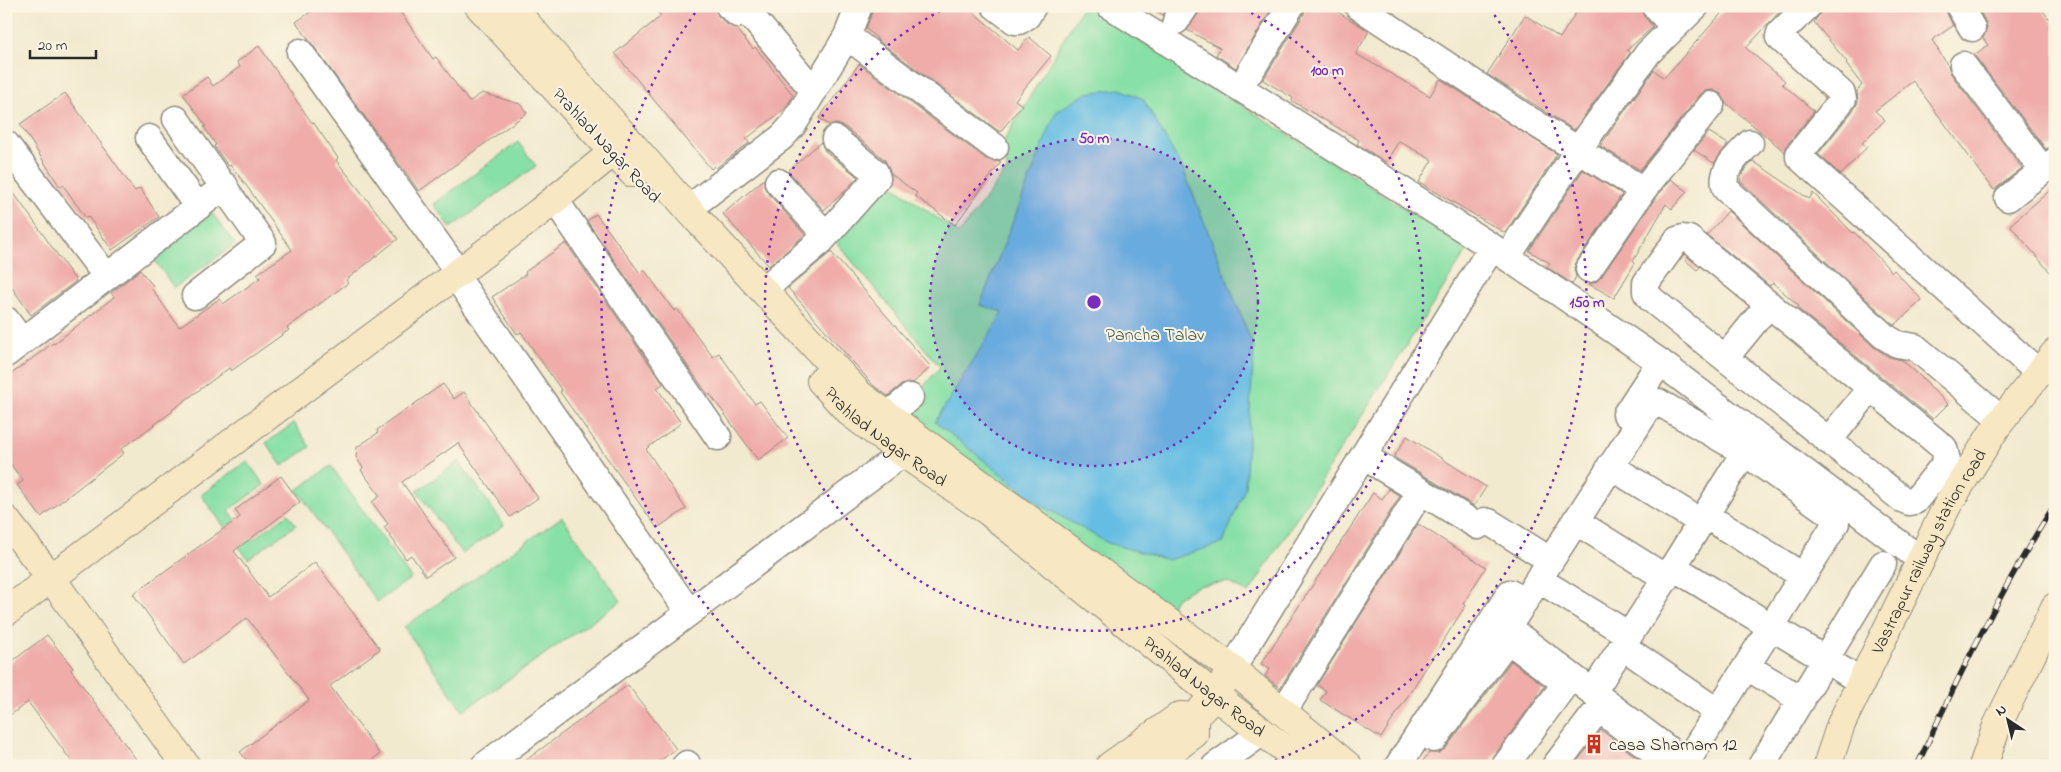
<svg xmlns="http://www.w3.org/2000/svg" width="2061" height="772" font-family="'Indie Flower',sans-serif">
<style>
.green{fill:#87e0a5;stroke:#598668}
.water{fill:#66bde3;stroke:#487487}
.building{fill:#efaca9}
.lines{fill:none;stroke-linecap:round;stroke-linejoin:round}
.street-casing{stroke:#8e8a7d;stroke-width:29}
.secondary-casing{stroke:#8e8a7d;stroke-width:30}
.street{stroke:#fff;stroke-width:26}
.secondary{stroke:#f7e8c3;stroke-width:28}
.rail-casing{stroke:#2b2b2b;stroke-width:5.5}
.rail{stroke:#fcf5e5;stroke-width:4;stroke-dasharray:11;stroke-linecap:butt}
.ring{fill:none;stroke:#7b2cbf;stroke-width:2.5;stroke-dasharray:2.5 5}
.labels{text-anchor:middle;stroke-width:4;stroke-linejoin:round;paint-order:stroke}
.street-label{font-size:18px;fill:#2b2b2b;stroke:#fcf5e5}
.park-label{font-size:18px;fill:#42584a;stroke:#fcf5e5}
.poi-label{font-size:18px;fill:#2b2b2b;stroke:#fcf5e5;text-anchor:start}
.centre{fill:#7b2cbf;stroke:#fcf5e5;stroke-width:2.5}
.ring-label{font-size:15px;text-anchor:middle;font-weight:bold;fill:#7b2cbf;stroke:#fcf5e5;stroke-width:4;stroke-linejoin:round;paint-order:stroke}
</style>
<rect width="100%" height="100%" fill="#fcf5e5"/>
<filter id="ink" filterUnits="userSpaceOnUse"><feTurbulence type="fractalNoise" baseFrequency=".02" numOctaves="2"/><feDisplacementMap in="SourceGraphic" scale="10" xChannelSelector="R" yChannelSelector="G"/><feConvolveMatrix kernelMatrix="1 2 1 2 8 2 1 2 1" color-interpolation-filters="sRGB"/></filter>
<filter id="wash" filterUnits="userSpaceOnUse"><feTurbulence type="fractalNoise" baseFrequency=".0096" numOctaves="4" result="noise"/><feDisplacementMap in="SourceGraphic" scale="20" xChannelSelector="R" yChannelSelector="G"/><feGaussianBlur stdDeviation="1.12" result="paint"/><feColorMatrix in="noise" values="0 0 0 0 0 0 0 0 0 0 0 0 0 0 0 0 0 1.4 0 .05"/><feComposite in="paint" operator="in"/></filter>
<g filter="url(#wash)">
<rect width="100%" height="100%" fill="#f2eacf"/>
<path class="green" d="M1083 6H1086L1468 249 1249 593 1227 582 1198 586 1177 597 1161 624 897 418 940 367 827 231 876 173 959 234 1007 169 1004 141Z
M518 142 536 166 451 228 434 204Z
M212 213 235 244 174 288 152 256Z
M294 423 310 447 282 466 266 443Z
M247 461 264 485 229 510 251 541 288 514 296 525 248 559 201 495Z
M459 461 504 525 462 554 417 491Z
M331 466 411 578 377 602 297 490Z
M562 517 621 601 463 711 404 627Z"/>
<path class="water" d="M1120 89 1143 99 1183 169 1254 348 1245 488 1223 543 1168 560 1108 543 1039 504 935 422 1003 312 980 305 1056 112 1087 93Z"/>
<g id="blocks">
<path class="building" d="M319 6H396L433 59 436 57 469 102 482 93 520 104 527 113 419 191 296 22Z
M653 6H714L719 17 728 25 737 29 753 49 755 47 793 95 786 108 746 139 749 143 716 168 714 166 711 169 615 53 661 16Z
M874 6H966L1018 50 1029 37 1051 56 1015 100 1022 105 1000 132 877 40V38L866 29Z
M1148 6H1168L1163 15Z
M1201 6H1273L1236 68 1216 55 1220 48 1187 30 1198 14Z
M1306 6H1328L1369 31 1356 54 1430 96 1440 79 1557 154 1505 233 1419 182 1432 160 1399 141 1386 162 1357 144 1359 140 1292 101 1293 98 1263 80 1304 14Z
M1580 6H1640L1644 16 1653 27 1627 50 1630 53 1574 130 1487 74 1525 15 1560 38Z
M1728 6H1785L1746 48 1785 81 1782 84 1814 111 1787 145 1785 152 1725 102 1721 94 1713 90 1705 91 1699 96 1640 170 1600 146 1654 70 1664 78Z
M1823 6H1944L1953 26 1932 40 1948 66 1951 74 2022 168 1994 190 1913 81 1875 111 1885 120 1862 143 1867 147 1841 175 1818 154 1855 108 1858 102 1857 91 1862 85 1846 64 1847 62 1814 22 1822 11Z
M1977 6H2039L2055 26V145L2052 146 2046 149 1974 55 1988 45 1983 38 1987 28 1985 21Z
M259 46 312 123 313 122 338 158 336 160 398 239 346 280 348 283 287 328 289 330 231 371 229 368 172 410 173 411 121 449 124 453 41 517 17 485 23 481 6 458V378L53 343 54 344 114 297 111 293 140 270 154 287 152 289 179 327 219 299 223 304 260 278 257 274 292 250 243 181 230 165 228 166 214 146 216 145 204 127 206 126 183 94 207 77 213 86 240 67 237 62Z
M859 64 986 159 1001 162 955 225 915 196 917 193 891 174 885 160 845 127 837 124 829 125 819 118Z
M65 93 135 191 140 188 159 217 112 250 88 216 86 218 63 185 60 187 20 124Z
M1709 132 1728 144 1714 163 1694 150Z
M821 142 825 151 858 177 844 192 824 210 788 171Z
M1753 161 1809 199 1813 193 1853 233 1854 232 1892 272 1894 270 1922 300 1895 325 1893 324 1740 181 1743 172Z
M1583 170 1622 194 1577 261 1574 268 1576 277 1572 284 1547 267 1550 263 1529 251Z
M764 179V186L767 192 805 235 769 266 723 214Z
M1671 179 1687 191 1672 209 1666 204 1633 261 1635 263 1614 298 1589 284 1596 282 1601 277 1655 199Z
M6 182 76 281 31 315 6 279Z
M2055 186V278L2010 225Z
M1728 211 1874 347 1889 357 1902 360 1929 384 1928 385 1948 404 1933 419 1797 308 1799 306 1773 283 1770 286 1707 235Z
M596 214 640 273 644 269 674 311 677 309 713 357 719 353 755 404 760 401 788 438 758 460 710 394 708 395 587 221Z
M566 243 663 384 657 388 681 423 646 449 686 509 657 528 560 392 562 391 521 332 517 334 492 297 526 274 525 272Z
M831 252 931 367 914 382 901 385 888 396 874 386 788 288Z
M1688 257 1700 267 1697 270 1685 260Z
M443 384 454 399 464 392 538 498 510 517 458 443 402 482 454 557 426 576 411 555 406 559 384 527 388 524 372 502 380 496 361 470 363 468 356 457 357 447 378 433 377 430Z
M1407 436 1486 487 1474 506 1394 457Z
M281 476 300 502 234 551 268 597 315 562 380 649 330 686 380 754 364 766H251L240 752 309 700 247 618 184 664 133 594 240 517 235 510Z
M1389 489 1400 496 1280 688 1265 676 1270 669 1261 664 1373 493 1382 499Z
M1418 524 1486 567 1463 604 1466 605 1381 738 1320 700 1326 691 1317 685Z
M47 635 73 668 71 670 141 766H75L28 702 6 718V666Z
M1511 661 1545 686 1493 757 1490 766H1419L1429 753H1439L1446 748Z
M628 685 676 749 653 766H518Z
M1601 730 1639 759 1638 766H1574Z"/>
</g>
</g>
<g filter="url(#ink)">
<use href="#blocks" fill-opacity="0" stroke="#8e8a7d" stroke-width="1"/>
<g class="lines">
<defs>
<path id="street" d="M729 6 738 14H751
M755 6 751 11 753 18 814 91
M995 6 1015 21H1019L1027 16 1033 6
M1110 6 1492 247 1232 669
M1358 6 1525 117 1643 190
M1655 6 1674 27
M1808 6 1780 33 1779 37 1842 94 1843 99 1799 154V157L2039 373
M1959 6 1972 28
M1176 21 1186 6
M847 36 995 147
M300 52 458 272
M1963 65 2043 170
M1250 72 1291 6
M176 119 263 243 195 296
M149 138 198 207
M1750 143C1738 156 1719 170 1726 189L1884 336 1897 344 1915 347 2002 420
M6 144 107 277
M778 182 826 235
M2008 198 2055 161
M555 200 718 437
M688 209 782 137 793 125 847 36 859 6
M1683 238 1689 239 1944 448 1947 461 1915 501 1909 502 1902 499 1651 299 1646 292V283L1677 240Z
M1492 247 1660 362 1921 560
M1507 257 1578 150 1648 53 1696 6
M1589 269 1643 190 1711 105
M455 275 689 612
M763 290 821 241 877 178 875 172 835 139
M6 320 22 342
M6 354 225 186
M1725 358 1769 304
M1626 414 1660 362
M888 415 910 397
M1754 437 1673 567 1862 682
M1828 441 1871 388
M1363 456 1478 526 1485 521 1489 522 1537 552
M1610 466 1701 522
M1705 515 1803 576
M1575 521 1666 578
M1538 579 1629 635
M1622 646 1718 712
M1747 667 1802 700
M1593 692 1673 567
M1283 712 1421 491
M1434 739 1503 646 1508 643H1512L1559 678 1562 682 1563 687 1505 766
M1686 763 1836 523 1835 517 1744 452 1658 402 1653 401 1508 627 1512 631 1690 766
M484 766 920 440
M685 766 687 764
M1215 766 1263 732
M1398 766 1510 593
M1555 766 1593 716 1601 714 1607 715 1652 750 1656 757 1653 766
M1761 766 1883 564"/>
<g id="secondary">
<path d="M479 6 633 173"/>
<path d="M511 6 697 219 860 395 1232 669 1348 766"/>
<path id="s1" d="M821 381 848 411 903 453 989 512 1215 696 1307 766"/>
<path d="M6 520 51 578 186 766"/>
<path d="M6 612 538 213 628 140"/>
<path d="M1110 766 1180 716 1194 717"/>
<path d="M1151 766 1194 734V717L1215 696 1225 680"/>
<path id="s2" d="M1827 766 1841 724 1948 504 1997 426 2055 353"/>
<path d="M1983 766 1997 726 2055 607"/>
</g>
</defs>
<use href="#street" class="street-casing"/>
<use href="#secondary" class="secondary-casing"/>
<use href="#street" class="street"/>
<use href="#secondary" class="secondary"/>
<defs>
<path id="rail" d="M1917 766C1958 676 2002 587 2055 504"/>
</defs>
<use href="#rail" class="rail-casing"/>
<use href="#rail" class="rail"/>
</g>
</g>
<circle cx="1094" cy="302" r="164" fill="#7b2cbf" fill-opacity=".12"/>
<g class="ring">
<circle cx="1094" cy="302" r="164"/>
<path d="M1238 6A329 329 0 1 1 950 6"/>
<path d="M925 765A493 493 0 0 1 698 9M1490 9A493 493 0 0 1 1263 765"/>
</g>
<defs>
<symbol id="building-bare" viewBox="-9 -9 18 18"><path d="M-4-6H4V6H1V3H-1V6H-4ZM-2.5-4.3h1.7v1.8h-1.7ZM.8-4.3h1.7v1.8H.8ZM-2.5-1h1.7V.8h-1.7ZM.8-1h1.7V.8H.8Z" fill="#c8321e" stroke="#fcf5e5" stroke-width="2.5" paint-order="stroke"/></symbol>
</defs>
<g fill-rule="evenodd">
<use href="#building-bare" x="1580" y="730" width="28" height="28"/>
</g>
<g class="labels">
<g class="street-label">
<text transform="translate(607 145) rotate(47)" y="6">Prahlad Nagar Road</text>
<text dy="6" stroke="none"><textPath href="#s1" startOffset="86">Prahlad Nagar Road</textPath></text>
<text dy="6" stroke="none"><textPath href="#s2" startOffset="238">Vastrapur railway station road</textPath></text>
<text dy="6" stroke="none"><textPath href="#s1" startOffset="491">Prahlad Nagar Road</textPath></text>
</g>
<g class="park-label">
<text x="1155" y="340">Pancha Talav</text>
</g>
<g class="poi-label">
<text x="1609" y="750">casa Sharnam 12</text>
</g>
</g>
<circle cx="1094" cy="302" r="8" class="centre"/>
<g class="ring-label">
<text x="1327" y="75">100 m</text>
<text x="1094" y="143">50 m</text>
<text x="1587" y="307">150 m</text>
</g>
<rect width="2061" height="772" fill="none" stroke="#fcf5e5" stroke-width="25"/>
<g transform="translate(2008 720) rotate(325)" stroke="#fcf5e5" stroke-width="4" paint-order="stroke">
<path d="M0-4L9 19L0 12L-9 19Z" fill="#2b2b2b"/>
<text y="-8" font-size="14" font-weight="bold" text-anchor="middle" fill="#2b2b2b">N</text>
</g>
<path d="M30 50v8h66v-8" fill="none" stroke="#2b2b2b" stroke-width="2.5"/>
<text x="38" y="50" font-size="15" fill="#2b2b2b" stroke="#fcf5e5" stroke-width="4" paint-order="stroke">20 m</text>
</svg>
